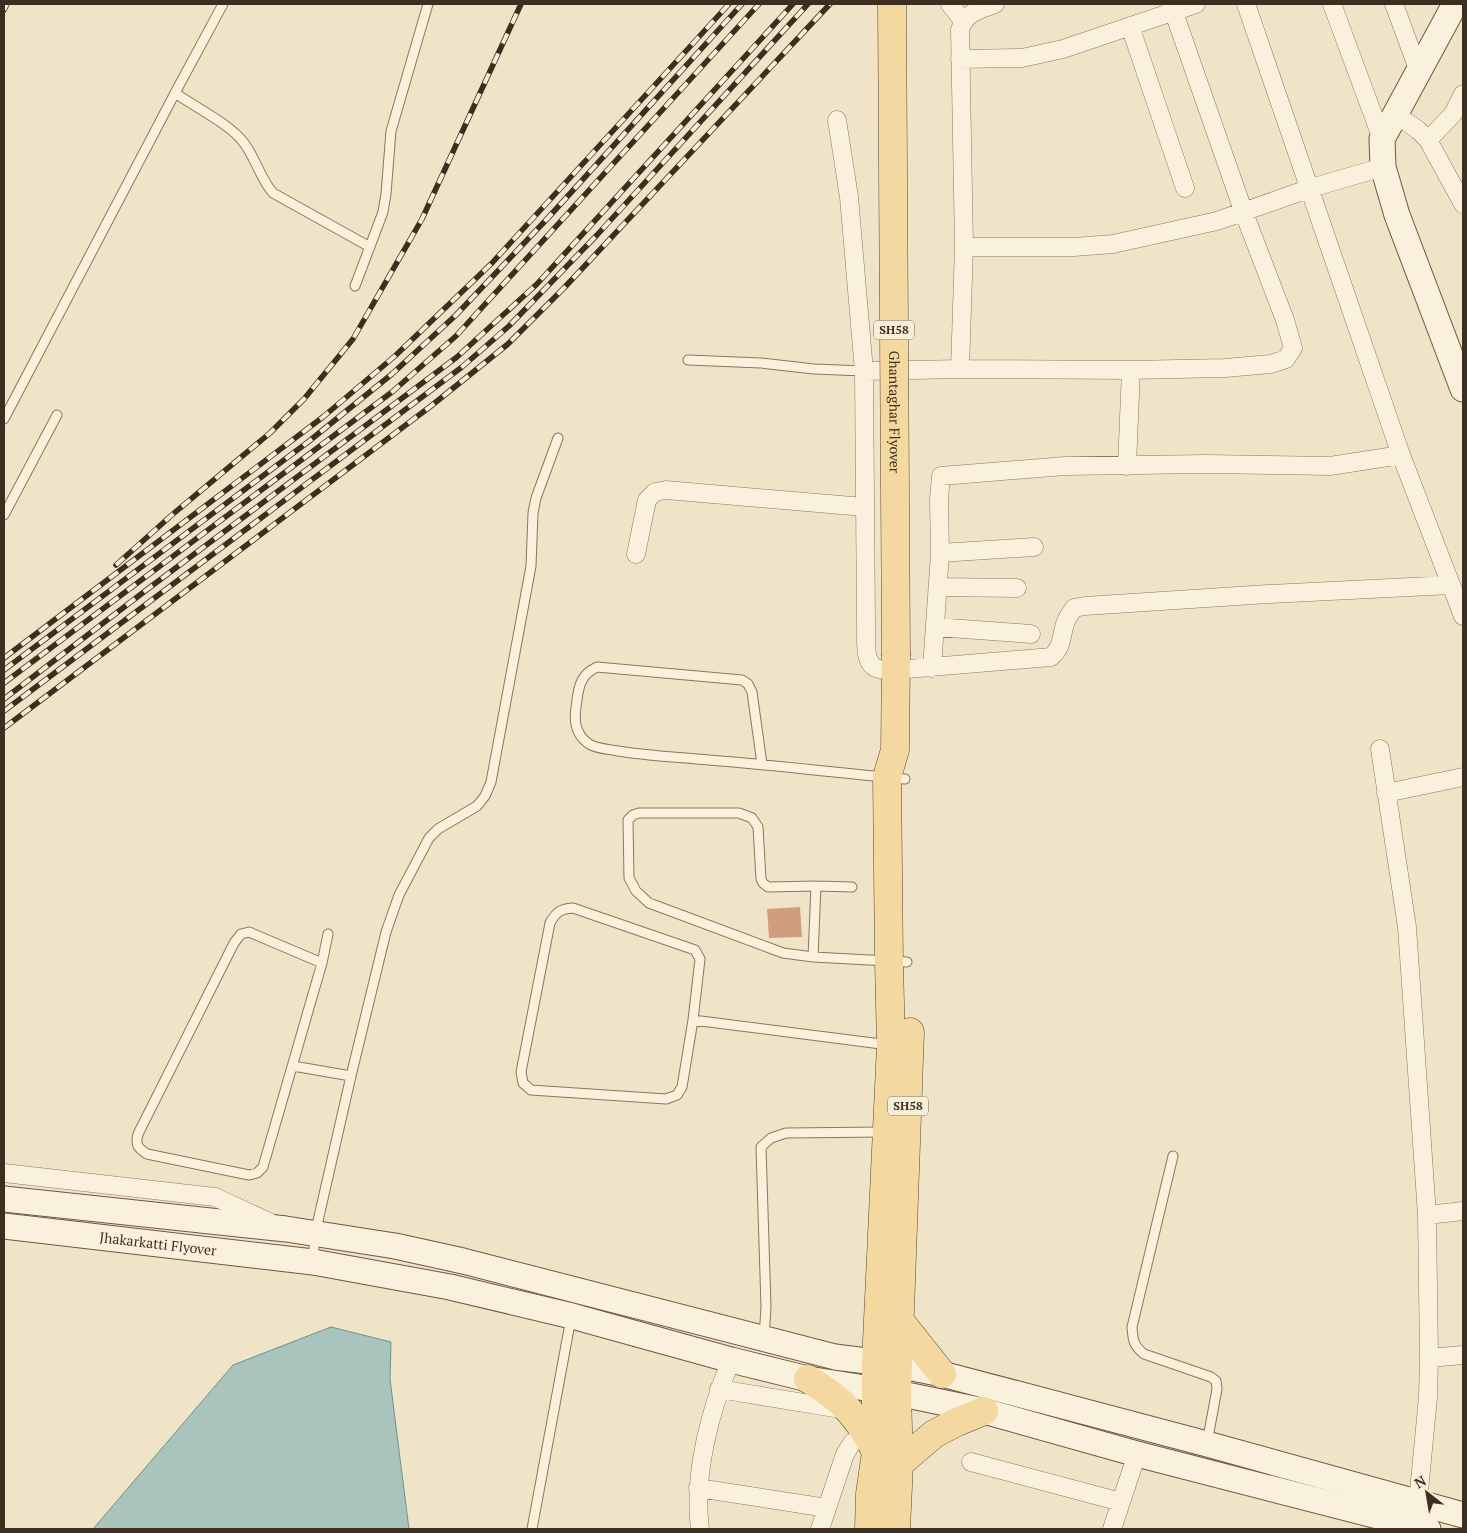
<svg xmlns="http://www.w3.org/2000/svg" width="1467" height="1533" font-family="'PT Serif',serif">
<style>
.water{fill:#a9c4bc;stroke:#6f938a}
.building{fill:#cf9f7d}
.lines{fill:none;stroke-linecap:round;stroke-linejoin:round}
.lane-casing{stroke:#8d765c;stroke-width:11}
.street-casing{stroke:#8d765c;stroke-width:19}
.secondary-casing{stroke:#6f573f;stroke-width:27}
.primary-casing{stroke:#5b4430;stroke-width:29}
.lane{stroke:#faf1dc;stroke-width:9}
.street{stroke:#faf1dc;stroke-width:18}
.secondary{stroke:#faf1dc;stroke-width:25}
.primary{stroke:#f3d9a0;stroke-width:28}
.rail-casing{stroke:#3d2e20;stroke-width:5.5}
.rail{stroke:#f7eed8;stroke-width:4;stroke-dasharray:11;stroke-linecap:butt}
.primary-bridge-casing{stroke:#5b4430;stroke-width:29;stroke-linecap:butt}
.primary-bridge{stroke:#f3d9a0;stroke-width:28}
.labels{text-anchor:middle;stroke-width:4;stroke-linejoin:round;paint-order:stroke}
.shield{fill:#f7eed8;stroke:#756857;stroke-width:1}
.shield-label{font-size:12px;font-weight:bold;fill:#3d2e20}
.street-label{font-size:14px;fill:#3d2e20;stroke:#f7eed8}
</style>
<rect width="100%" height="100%" fill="#f0e4c8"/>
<path class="water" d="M331 1327 391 1342 390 1379 409 1529H93L233 1365Z"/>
<path class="building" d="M800 907 802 937 769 938 767 909Z"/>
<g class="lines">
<defs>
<path id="lane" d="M175 93C195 107 230 124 244 143 256 159 260 178 273 193L370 247
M355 286 383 212 386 194 391 131 428 4
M688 360 761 363 814 369 864 371
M4 419 175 93 223 4
M4 515 57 415
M762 764 752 692 748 684 742 680 597 667C582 674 579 684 577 700 574 717 573 733 589 744 597 749 608 749 618 751 648 756 678 757 709 760 774 765 839 773 905 779
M816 886 852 887
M573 908 695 950 700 959 693 1020 682 1087 677 1095 666 1099 531 1090 523 1083 521 1072 550 923C556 912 560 909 573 908Z
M813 957 816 886 768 887 763 883 761 879 758 827 752 818 739 813H639L633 815 628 820 629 878 636 891 649 903 783 953 813 957 907 962
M322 963 249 932 241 934 234 943 138 1134C135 1145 138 1148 147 1154L249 1175 257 1173 263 1167 322 963 328 934
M693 1020 889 1045
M293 1066 351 1076
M1173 1156 1132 1327C1133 1340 1133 1345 1144 1354L1211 1377 1216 1381 1217 1389 1207 1443
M313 1262 315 1234 351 1076 386 932 399 895 429 838 438 829 477 806 485 796 491 782 531 566 533 513 536 498 558 438
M764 1338 766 1307 761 1147 771 1138 786 1133 883 1132
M532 1529 571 1318"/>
<path id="street" d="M950 4 963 21
M1246 4 1401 455 1463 616
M1332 4 1382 139
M1394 4 1419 72
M1130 26 1185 188
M960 59 1022 58 1063 49 1196 4
M1395 114 1418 130 1428 140 1463 204
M837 120 849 197 864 371 866 625C867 638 862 665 879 669 884 670 890 670 895 670L1051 657C1065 645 1060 633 1067 619 1069 615 1072 611 1074 608L1085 606 1268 594 1451 585
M1428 140 1453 114 1463 94
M964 247H1074L1113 244 1217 221 1311 188 1383 167
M960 369 964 247 960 30C965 12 980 10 995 4
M864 371 960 369 1131 370 1225 368 1271 364 1286 359 1293 348 1285 320 1244 213 1171 4
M1127 466 1131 370
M940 553 1034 547
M636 554 647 500 655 492 666 490 864 507
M938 587 1017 588
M936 627 1031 634
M932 668 940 553 939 499 941 476 1065 466 1206 464 1330 466 1401 455
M1380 749 1407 927 1427 1215 1429 1358 1428 1397 1417 1512
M1386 793 1463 777
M4 1173 215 1197 269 1222
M1427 1215 1463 1211
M1429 1358 1463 1355
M719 1389 847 1410
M971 1462 1121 1502
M698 1488 827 1508
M700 1529C693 1474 710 1411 731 1360
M820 1529 845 1454 852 1443 865 1433
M1112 1529 1137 1454"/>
<g id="secondary">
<path d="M1455 4 1382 139 1383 167 1397 215 1463 389"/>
<path d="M4 1199 286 1229 395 1246 463 1261 835 1357 898 1365 942 1374 1207 1444 1463 1515"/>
<path id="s1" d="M4 1226 313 1262 450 1287 572 1316 731 1360 808 1379 897 1393 984 1411 1137 1454 1428 1529"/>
</g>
<path id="primary" d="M900 1321 942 1374
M808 1379C842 1399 858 1416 876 1452
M899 1464 934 1434 957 1422 984 1411
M869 1529 870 1494 876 1452V1362L891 1045 889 962 887 777 895 750 896 656
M896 1529 899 1464 897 1393 910 1032"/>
</defs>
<use href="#lane" class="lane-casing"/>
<use href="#street" class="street-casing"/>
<use href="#secondary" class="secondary-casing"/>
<use href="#primary" class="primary-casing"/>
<use href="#lane" class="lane"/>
<use href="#street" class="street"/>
<use href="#secondary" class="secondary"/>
<use href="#primary" class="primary"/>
<defs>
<path id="rail" d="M4 10 7 4
M116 565 173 514 270 433 304 399 353 339 422 219 521 4
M4 658 323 417 395 356 492 263 729 4
M4 670 308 442 392 374 456 315 547 219 742 4
M4 683 392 392 456 336 759 4
M4 699 149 588 457 357 537 284 793 4
M4 711 462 367 509 326 597 235 808 4
M4 728 431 406 508 344 564 288 830 4"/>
</defs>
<use href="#rail" class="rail-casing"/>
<use href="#rail" class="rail"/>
<defs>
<g id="primary-bridge">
<path id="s2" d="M892 4 896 656"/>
</g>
</defs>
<use href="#primary-bridge" class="primary-bridge-casing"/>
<use href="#primary-bridge" class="primary-bridge"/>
</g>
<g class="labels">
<g class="shield">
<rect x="874" y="320.5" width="40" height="19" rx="4"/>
<rect x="888" y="1096.5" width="40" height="19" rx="4"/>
</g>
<g class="shield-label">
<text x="894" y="334">SH58</text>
<text x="908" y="1110">SH58</text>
</g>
<g class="street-label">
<text dy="5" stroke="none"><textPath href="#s2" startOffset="408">Ghantaghar Flyover</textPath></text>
<text dy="5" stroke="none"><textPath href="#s1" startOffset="155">Jhakarkatti Flyover</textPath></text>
</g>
</g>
<rect width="1467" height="1533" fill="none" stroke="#3d2e20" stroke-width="10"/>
<g transform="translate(1427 1493) rotate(329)" stroke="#f7eed8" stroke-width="4" paint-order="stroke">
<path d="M0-4L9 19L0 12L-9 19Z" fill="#3d2e20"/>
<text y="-8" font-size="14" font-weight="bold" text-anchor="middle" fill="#3d2e20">N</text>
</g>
</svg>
